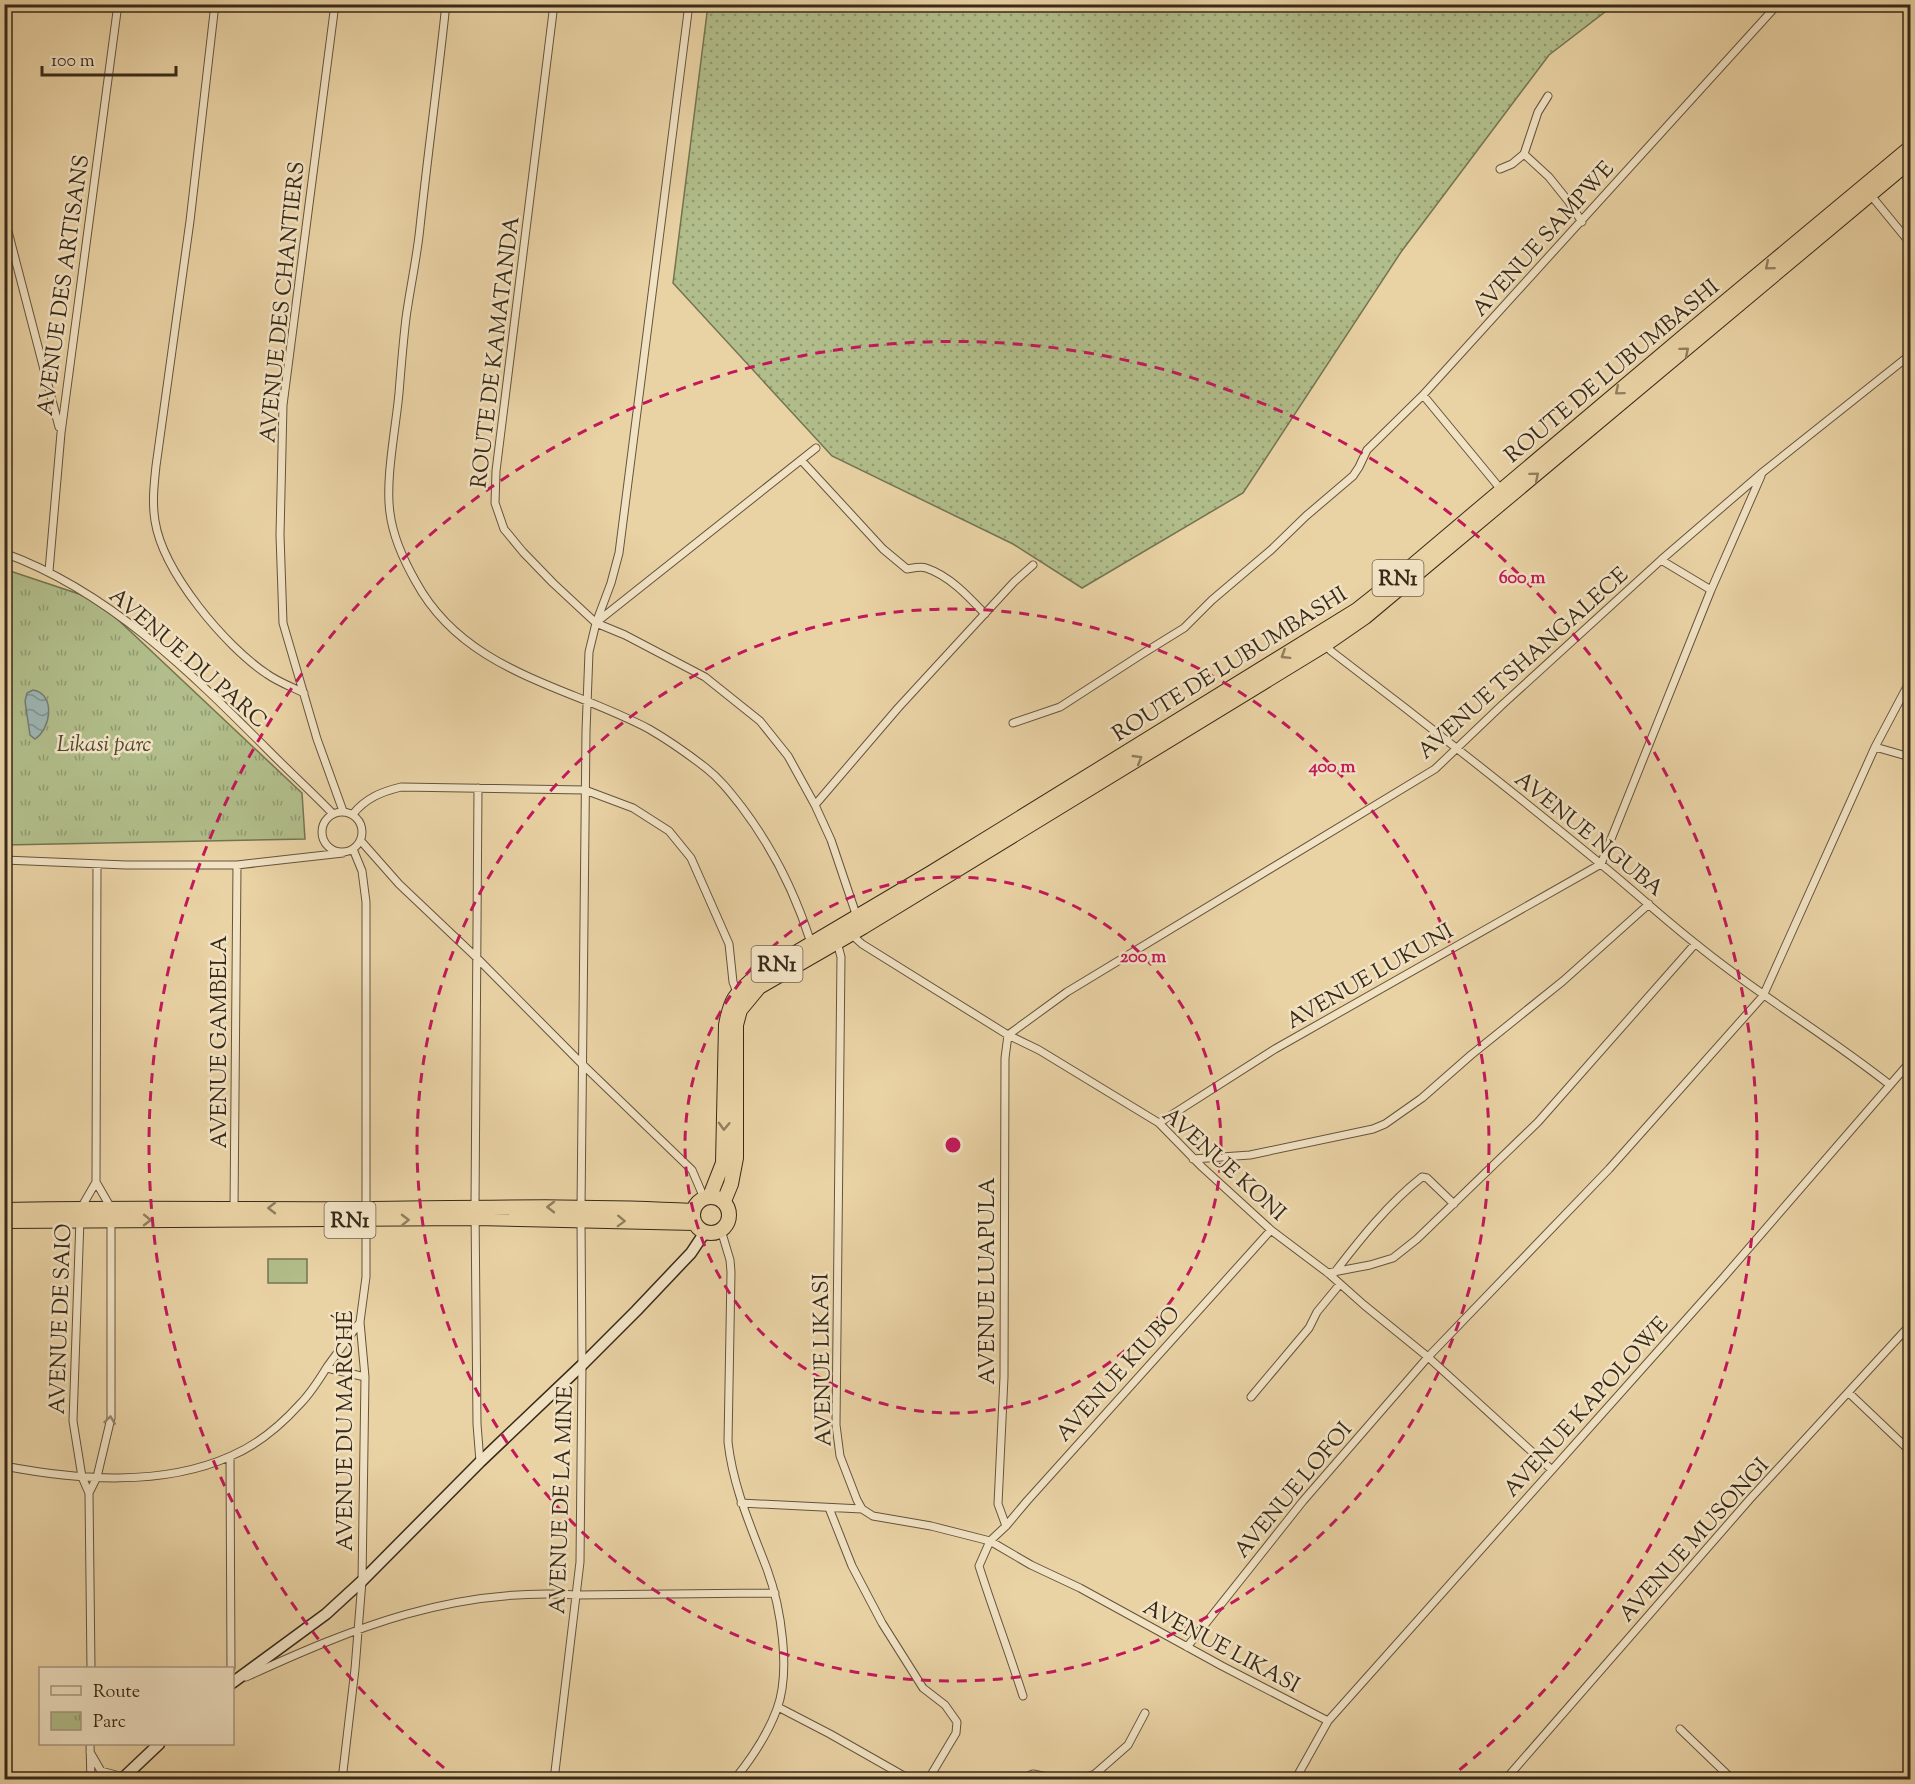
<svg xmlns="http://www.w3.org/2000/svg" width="1915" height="1784" font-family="'Sorts Mill Goudy',serif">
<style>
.grass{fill:url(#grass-dots);stroke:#747452;stroke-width:1.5}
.park{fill:url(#park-tufts);stroke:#747452;stroke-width:1.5}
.garden{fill:#b1bd8a;stroke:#747452;stroke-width:1.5}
.water{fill:url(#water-waves);stroke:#747d75;stroke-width:1.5}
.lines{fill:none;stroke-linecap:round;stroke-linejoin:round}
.street-casing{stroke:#64543c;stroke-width:9}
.secondary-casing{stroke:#382a19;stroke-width:13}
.highway-casing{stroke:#382a19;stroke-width:16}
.street{stroke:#f1e2c4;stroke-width:7}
.secondary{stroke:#f1e2c4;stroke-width:10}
.highway{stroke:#e9d2a4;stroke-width:14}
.oneway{stroke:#907e5e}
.oneway2{stroke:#94866e}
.ring{fill:none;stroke:#c2185b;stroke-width:3;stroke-dasharray:10 8}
.labels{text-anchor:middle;stroke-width:5;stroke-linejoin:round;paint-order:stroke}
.shield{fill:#f1e2c4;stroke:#70614c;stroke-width:1.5}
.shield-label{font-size:21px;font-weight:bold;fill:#382a19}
.street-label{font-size:22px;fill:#382a19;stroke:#f1e2c4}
.park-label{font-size:22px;font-style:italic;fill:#504730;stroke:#f1e2c4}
.centre{fill:#c2185b;stroke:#f1e2c4;stroke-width:3}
.ring-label{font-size:18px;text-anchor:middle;font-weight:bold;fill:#c2185b;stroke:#f1e2c4;stroke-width:5;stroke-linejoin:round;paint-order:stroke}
</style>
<defs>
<pattern id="grass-dots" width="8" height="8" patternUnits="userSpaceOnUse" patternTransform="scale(1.5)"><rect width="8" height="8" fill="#b1bd8a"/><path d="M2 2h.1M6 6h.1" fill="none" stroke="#919a70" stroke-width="1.8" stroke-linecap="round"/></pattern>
<pattern id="park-tufts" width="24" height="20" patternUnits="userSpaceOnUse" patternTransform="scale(1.5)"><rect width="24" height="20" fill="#b1bd8a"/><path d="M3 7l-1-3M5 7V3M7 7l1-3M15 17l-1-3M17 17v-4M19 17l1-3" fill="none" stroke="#919a70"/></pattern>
<pattern id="water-waves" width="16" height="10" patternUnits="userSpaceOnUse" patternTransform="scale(1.5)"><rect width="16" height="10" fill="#9cb5b2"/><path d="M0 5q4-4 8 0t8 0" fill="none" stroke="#809390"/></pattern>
</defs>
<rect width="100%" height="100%" fill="#e9d2a4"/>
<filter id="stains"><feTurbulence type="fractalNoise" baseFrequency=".00333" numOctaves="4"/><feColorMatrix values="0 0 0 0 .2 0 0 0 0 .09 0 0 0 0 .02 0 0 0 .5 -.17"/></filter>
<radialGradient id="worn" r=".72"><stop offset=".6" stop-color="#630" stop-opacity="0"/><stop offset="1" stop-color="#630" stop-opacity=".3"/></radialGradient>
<path class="grass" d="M708 5V4L1614 5 1549 55 1401 252 1243 493 1082 588 1013 544 832 456 673 283Z"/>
<path class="park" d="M4 569 97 600 302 793 305 839 5 845Z"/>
<path class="garden" d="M268 1259H307V1283H268Z"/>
<path class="water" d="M33 690C56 694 51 729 35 739L30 735 25 701 27 693Z"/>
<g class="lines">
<defs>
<path id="street" d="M215 4 190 221 156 466C154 485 152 502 155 521 163 572 225 646 267 674 278 682 292 687 304 693
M335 4 283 405 280 535 283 623 317 739 343 811
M446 4C438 79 428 153 420 227 417 258 410 288 406 318 403 343 401 368 399 393 396 427 385 480 390 513 393 537 404 561 416 582 465 672 566 685 649 729 668 740 688 754 706 768 720 779 730 792 741 806 773 848 795 892 811 943
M554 4 496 471 495 503 504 529 523 552 553 583 596 623 625 635 705 677 760 721 788 756 815 805 831 840 857 917
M1548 96 1538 112 1524 154 1549 177 1569 202 1582 222
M1500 169 1512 164 1524 154
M1869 193 1910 243
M4 216 59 427
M802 461 883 549 907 569C913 568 921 566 926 568 950 576 969 597 985 614
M1503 492 1423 395 1778 4
M4 553C112 592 195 677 274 756 294 776 314 794 333 814
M1661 560 1711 590
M49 571 61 433 118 4
M598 621 816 448
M1325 644 1331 651C1423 721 1513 792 1602 865 1634 891 1664 919 1696 944 1758 995 1827 1035 1890 1085
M1013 723 1060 707 1142 654 1184 628 1212 600 1271 550 1306 516 1353 476 1359 467 1367 450 1423 395
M1875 747 1910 757
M478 788 475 1207 477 1424 480 1462
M815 805 898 708 1014 582 1033 565
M322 832a20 20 0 1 1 40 0a20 20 0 1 1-40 0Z
M353 814C366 798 381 792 401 787L585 790 633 808 669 831 691 858 729 944 733 982 738 995
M361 841 399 884 477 958 581 1063 692 1170 704 1198
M4 860 126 865H237L343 853
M851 934 862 944 1008 1035 1039 1050 1159 1123 1202 1167 1271 1230 1328 1273 1364 1305 1428 1357 1552 1470
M837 942 841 957 836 1425 840 1456 857 1500 862 1509 873 1516 931 1526 990 1541 1031 1565 1080 1588 1222 1666 1328 1721
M1159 1123 1275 1049 1601 864 1711 590 1761 476
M1193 1159 1250 1155 1373 1129 1385 1124 1422 1098 1471 1055 1563 981 1649 904
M96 1182 111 1208
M81 1208 96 1182 97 864
M581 1208 586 731 589 652 596 623 611 583 619 553 689 4
M234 1210 237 865
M80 1219 73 1421 82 1477 89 1493 91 1668
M721 1230 730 1260 731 1272 728 1442C733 1487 751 1527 767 1569 781 1607 791 1671 777 1709 767 1736 752 1758 734 1780
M1335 1272C1361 1238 1389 1203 1422 1177L1427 1178 1454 1204
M1328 1273 1370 1265 1393 1258 1417 1239 1538 1122 1695 944
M327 1368 365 1377
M1849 1393 1910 1451
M1251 1397 1309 1328 1317 1312 1340 1284
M230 1457 231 1668
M4 1466C77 1480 162 1487 231 1456 257 1445 281 1425 300 1404 311 1393 319 1380 327 1367 338 1352 349 1337 360 1322
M89 1493 97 1477 111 1418V1219
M741 1503 862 1509
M829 1508 852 1566 882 1623 923 1688 945 1705 957 1722 956 1733 928 1780
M1006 1526 998 1504 1004 1377 1005 1058 1008 1035 1067 992 1435 769 1502 705 1661 560 1763 472 1910 355
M1187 1647 1303 1501 1428 1357 1609 1169 1763 996 1875 747 1910 681
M246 1677C355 1627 454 1587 577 1595L775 1593
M1023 1696C1009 1652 993 1610 979 1566L990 1541 1006 1526 1027 1501 1271 1230
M778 1707 830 1734 911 1780
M1680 1729 1733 1780
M90 1744 91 1780
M90 1752 101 1771 123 1777
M342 1780 355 1669 362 1581 365 1377 360 1322 366 1277V902L362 871 353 849
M554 1780 580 1562 582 1365 581 1219
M1019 1780 1033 1774 1063 1780
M1080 1780 1095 1774 1128 1745 1145 1713
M1295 1780 1328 1721 1723 1278 1910 1062
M1505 1780 1750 1499 1910 1325"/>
<path id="secondary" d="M232 1683 326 1614 362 1581 480 1462 582 1365 636 1311 691 1253 705 1232
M121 1780 159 1744"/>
<path id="highway" d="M710 1196 723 1163 726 1025C731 998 735 995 755 977L931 873 1357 610 1400 576 1689 332 1910 148
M693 1215a18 18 0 1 1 36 0a18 18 0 1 1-36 0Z
M724 1201 731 1184 736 1158V1025L740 1010 759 987 863 927 1326 644 1365 617 1910 161
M4 1210C125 1207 246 1210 367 1209 476 1208 585 1205 693 1211
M4 1221 476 1218 695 1223"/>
</defs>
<use href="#street" class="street-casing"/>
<use href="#secondary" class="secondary-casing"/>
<use href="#highway" class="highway-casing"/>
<use href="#street" class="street"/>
<use href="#secondary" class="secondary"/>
<use href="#highway" class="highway"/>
</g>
<defs><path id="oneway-chevron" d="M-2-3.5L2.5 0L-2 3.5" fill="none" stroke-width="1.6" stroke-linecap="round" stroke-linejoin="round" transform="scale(1.5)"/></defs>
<g class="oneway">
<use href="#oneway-chevron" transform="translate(1769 266) rotate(140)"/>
<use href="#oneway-chevron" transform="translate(1685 351) rotate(-40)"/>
<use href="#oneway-chevron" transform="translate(1619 391) rotate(140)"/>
<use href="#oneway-chevron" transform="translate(1535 476) rotate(-40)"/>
<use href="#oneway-chevron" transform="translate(1285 655) rotate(148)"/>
<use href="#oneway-chevron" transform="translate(1138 759) rotate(-31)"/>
<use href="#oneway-chevron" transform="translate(724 1126) rotate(92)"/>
<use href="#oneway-chevron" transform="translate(551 1207) rotate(-180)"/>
<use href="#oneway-chevron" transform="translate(272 1208) rotate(-180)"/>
<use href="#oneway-chevron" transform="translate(147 1220) rotate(1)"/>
<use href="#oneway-chevron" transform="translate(405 1220) rotate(-1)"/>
<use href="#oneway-chevron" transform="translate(621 1221) rotate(2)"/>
</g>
<use class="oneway2" href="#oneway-chevron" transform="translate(110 1420) rotate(-82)"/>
<g class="ring">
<circle cx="953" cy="1145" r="268"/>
<circle cx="953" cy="1145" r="536"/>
<path d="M458 1779A804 804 0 1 1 1448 1779"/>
</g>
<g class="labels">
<g class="shield">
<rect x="1372.5" y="560" width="51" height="36" rx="4.5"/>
<rect x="751.5" y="946" width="51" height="36" rx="4.5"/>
<rect x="324.5" y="1202" width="51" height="36" rx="4.5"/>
</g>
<g class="shield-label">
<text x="1398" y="585">RN1</text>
<text x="777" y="971">RN1</text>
<text x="350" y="1227">RN1</text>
</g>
<g class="street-label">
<text transform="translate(1542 238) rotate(-48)" y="8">AVENUE SAMPWE</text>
<text transform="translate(62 285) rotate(-82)" y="8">AVENUE DES ARTISANS</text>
<text transform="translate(281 302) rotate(-84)" y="8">AVENUE DES CHANTIERS</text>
<text transform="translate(494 352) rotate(-83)" y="8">ROUTE DE KAMATANDA</text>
<text transform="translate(1611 370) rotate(-40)" y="8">ROUTE DE LUBUMBASHI</text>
<text transform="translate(189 657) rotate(41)" y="8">AVENUE DU PARC</text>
<text transform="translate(1522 662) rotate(-42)" y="8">AVENUE TSHANGALECE</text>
<text transform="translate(1229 663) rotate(-32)" y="8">ROUTE DE LUBUMBASHI</text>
<text transform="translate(1590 833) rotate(39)" y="8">AVENUE NGUBA</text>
<text transform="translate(1369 975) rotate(-30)" y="8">AVENUE LUKUNI</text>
<text transform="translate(218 1042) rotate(-90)" y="8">AVENUE GAMBELA</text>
<text transform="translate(1225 1163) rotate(42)" y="8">AVENUE KONI</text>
<text transform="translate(986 1281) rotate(-90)" y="8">AVENUE LUAPULA</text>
<text transform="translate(59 1319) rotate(-88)" y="8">AVENUE DE SAIO</text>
<text transform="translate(821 1360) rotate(-91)" y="8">AVENUE LIKASI</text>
<text transform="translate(1117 1373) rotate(-48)" y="8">AVENUE KIUBO</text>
<text transform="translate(1585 1406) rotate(-48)" y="8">AVENUE KAPOLOWE</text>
<text transform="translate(344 1431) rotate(-90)" y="8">AVENUE DU MARCHÉ</text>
<text transform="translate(1292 1489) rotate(-50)" y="8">AVENUE LOFOI</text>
<text transform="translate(560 1500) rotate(-88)" y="8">AVENUE DE LA MINE</text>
<text transform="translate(1693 1539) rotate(-48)" y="8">AVENUE MUSONGI</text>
<text transform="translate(1222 1645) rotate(28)" y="8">AVENUE LIKASI</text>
</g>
<g class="park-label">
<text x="104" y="751">Likasi parc</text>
</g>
</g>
<circle cx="953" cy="1145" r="9" class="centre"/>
<g class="ring-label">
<text x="1522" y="583">600 m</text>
<text x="1332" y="772">400 m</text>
<text x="1143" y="962">200 m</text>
</g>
<rect width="1915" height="1784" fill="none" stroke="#e9d2a4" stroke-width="24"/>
<rect x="6" y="6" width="1903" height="1772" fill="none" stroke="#382a19" stroke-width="3"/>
<rect x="12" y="12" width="1891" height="1760" fill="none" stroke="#382a19" stroke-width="1.5"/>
<rect x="39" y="1667" width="195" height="78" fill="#f1e2c4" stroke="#a79880" stroke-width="1.5"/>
<rect x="51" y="1686" width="30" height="9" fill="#f1e2c4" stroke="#a79880" stroke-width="1.5"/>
<text x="93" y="1697" font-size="18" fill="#382a19">Route</text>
<rect x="51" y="1712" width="30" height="18" fill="url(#park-tufts)" stroke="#a79880" stroke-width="1.5"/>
<text x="93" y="1727" font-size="18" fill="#382a19">Parc</text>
<path d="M42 66v9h134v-9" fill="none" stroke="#382a19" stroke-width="3"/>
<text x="51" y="66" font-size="18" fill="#382a19" stroke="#f1e2c4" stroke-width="4.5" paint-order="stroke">100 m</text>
<rect width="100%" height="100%" filter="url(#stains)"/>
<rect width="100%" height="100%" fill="url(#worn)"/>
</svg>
